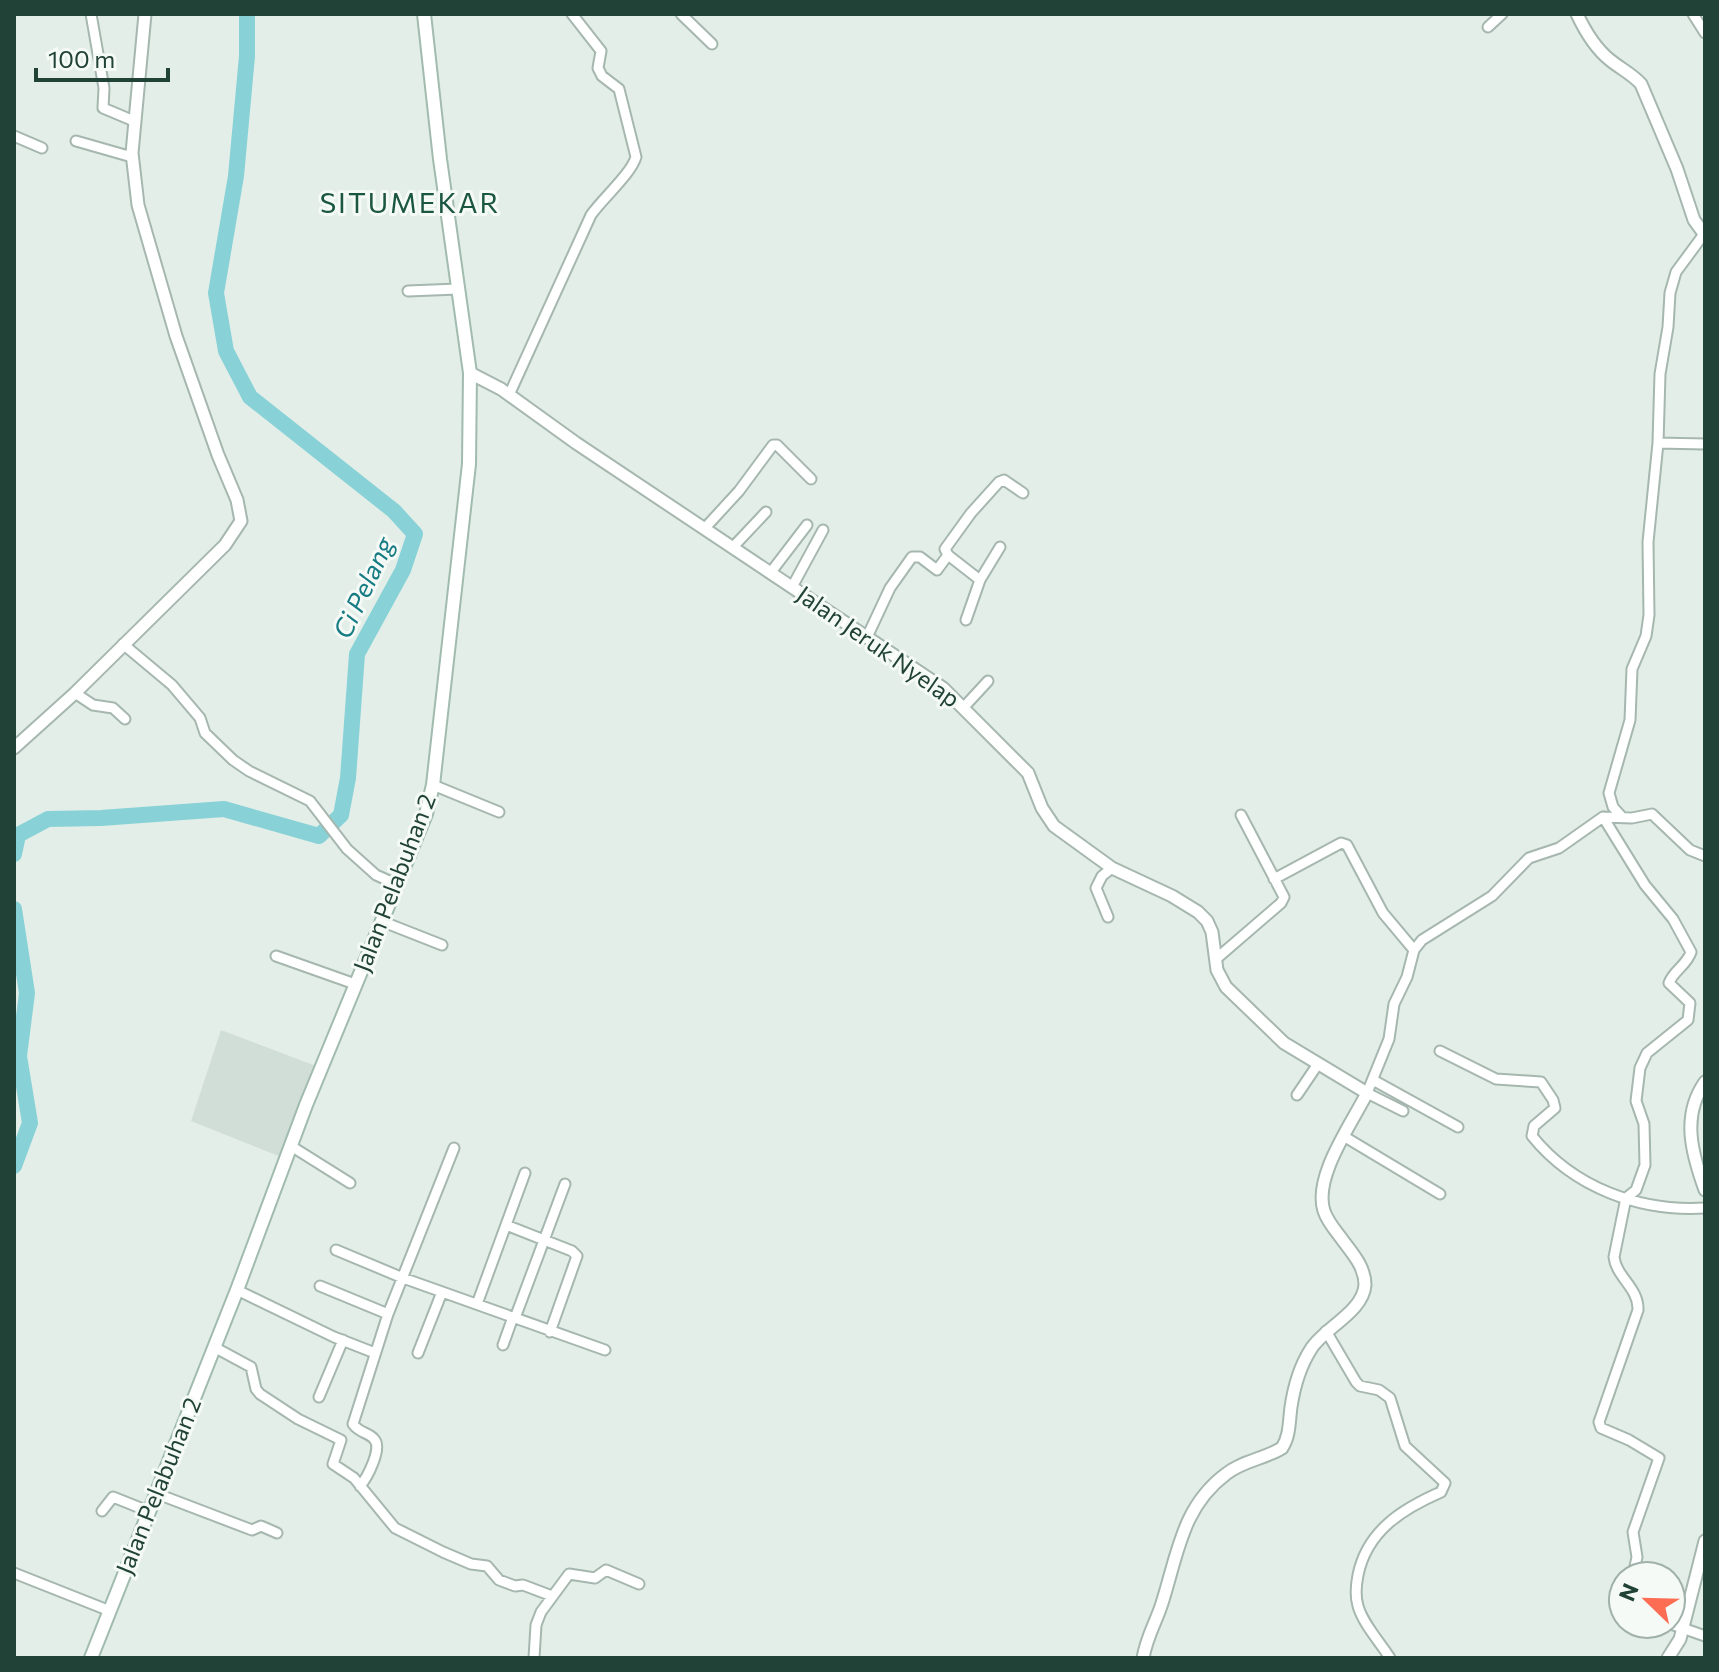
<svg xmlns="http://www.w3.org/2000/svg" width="1719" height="1672" font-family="Commissioner,sans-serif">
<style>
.built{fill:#d1ded7}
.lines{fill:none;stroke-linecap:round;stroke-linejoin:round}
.river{stroke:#88d2d7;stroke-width:16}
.minor-casing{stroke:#a5b7af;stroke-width:13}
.tertiary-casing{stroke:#a5b7af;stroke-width:15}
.secondary-casing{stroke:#a1bbaf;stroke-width:16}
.minor{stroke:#fff;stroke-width:9}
.tertiary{stroke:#fff;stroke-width:11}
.secondary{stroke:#fff;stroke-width:12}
.labels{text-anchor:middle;stroke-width:6;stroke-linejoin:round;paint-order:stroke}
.street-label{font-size:24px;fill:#214236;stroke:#f5faf7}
.water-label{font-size:26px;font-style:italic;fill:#167b83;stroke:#f5faf7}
.quarter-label{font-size:28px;letter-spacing:2px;fill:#1b5642;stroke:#f5faf7}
</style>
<rect width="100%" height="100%" fill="#e3eee8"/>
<path class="built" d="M221 1030 316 1066 281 1157 191 1121Z"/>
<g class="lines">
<path class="river" d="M14 854 18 835 48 819 101 818 224 809 319 836 341 815 348 778 357 654 403 570 415 534 394 511 250 397 226 351 216 293 236 176 247 56V14
M14 909 27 993 19 1056 30 1123 14 1166"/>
<defs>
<path id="minor" d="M91 14 104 88 103 108 134 121
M681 14 712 44
M1693 14 1705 33
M1488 27 1502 14
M14 136 42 148
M76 141 132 157
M408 291 458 289
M509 395 591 215C603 198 631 174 636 157L619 89 602 76 598 68 601 51 572 14
M1658 443 1705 444
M705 528 739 491 773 445H777L811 479
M734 546 766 512
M948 555 980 580
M771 572 807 525
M792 587 823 530
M966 620 980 580 1000 547
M868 635 890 588 912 557H920L937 570 948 555 945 549 971 513 999 482 1004 480 1023 493
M123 644 172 685 200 718 205 733 233 760 249 771 310 801 347 849 376 875 396 884
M75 693 93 705 113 708 125 719
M964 707 988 681
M433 785 499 812
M1603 817 1645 885 1673 919 1691 952C1687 965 1673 971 1669 983L1690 1003 1688 1020 1647 1053 1640 1068 1636 1101 1644 1124 1645 1165 1636 1190 1626 1198 1614 1257C1616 1277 1639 1288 1638 1310L1599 1422 1601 1428 1629 1440 1659 1458 1633 1532 1637 1557 1633 1576
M1622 817 1613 807 1609 793 1630 720 1632 669 1646 636 1649 615 1648 542 1658 443 1660 374 1668 327 1670 293 1676 272 1704 234
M1274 879 1341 843 1347 845 1383 913 1414 950
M1108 917 1096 888 1102 876 1112 868
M381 921 442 945
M276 956 355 984
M1216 959 1281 903 1284 897 1241 815
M1440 1051 1496 1079 1541 1082 1553 1100 1555 1108 1534 1126 1532 1136C1574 1188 1640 1212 1705 1208
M1373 1080 1458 1127
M1297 1095 1318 1064
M1403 1111 1367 1093 1389 1039 1394 1004 1407 977 1414 950 1422 940 1492 896 1529 858 1559 848 1603 817 1632 818 1652 814 1690 850 1705 856
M1345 1137 1440 1194
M291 1146 350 1183
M506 1225 572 1251 577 1256 550 1332
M336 1250 403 1278 605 1350
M320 1286 388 1314
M237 1290 334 1337 375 1353
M477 1304 525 1173
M515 1318 565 1184
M1326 1331 1356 1382 1360 1386 1379 1390 1390 1398 1405 1446 1445 1483 1441 1492C1402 1509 1367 1531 1358 1575 1356 1585 1355 1596 1358 1606 1363 1624 1380 1642 1390 1658
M503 1345 513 1317
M214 1347 251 1367 256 1389 260 1394 298 1419 341 1440 333 1464 354 1478 395 1528 443 1552 471 1564 487 1566 499 1580 515 1586 523 1585 552 1596
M418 1353 442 1292
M319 1397 343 1340
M360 1486C367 1478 383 1448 374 1439 368 1432 359 1433 353 1424L388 1314 454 1148
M155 1493 252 1530 261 1526 277 1533
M102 1511 113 1497 148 1511
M14 1573 110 1611
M1623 1604V1605
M1671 1624 1705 1636
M534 1658 536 1625 541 1612 569 1574 595 1578 606 1570 639 1584"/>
<path id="tertiary" d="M1577 14C1585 31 1596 49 1610 60 1621 69 1632 74 1641 84L1677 169 1694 220 1705 235
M470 373 501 389 576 443 943 688 1028 773 1042 808 1054 826 1112 868 1172 896 1198 912 1207 921 1212 932 1217 970 1226 987 1284 1043 1367 1093C1351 1125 1313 1177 1324 1211 1328 1223 1337 1232 1344 1242 1354 1255 1365 1268 1365 1285 1363 1312 1324 1328 1311 1349 1300 1366 1294 1387 1291 1407 1289 1421 1290 1436 1282 1448 1264 1459 1242 1461 1226 1474 1183 1506 1178 1552 1163 1600 1157 1621 1147 1635 1143 1658
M14 748 75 693 225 545 241 521 237 500 218 455 176 336 138 205 132 153 145 14
M1705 1082C1681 1116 1692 1154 1705 1190
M1668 1658 1680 1639 1705 1541"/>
<path id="secondary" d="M91 1658 237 1290 306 1105 426 814 433 785 469 464 470 373 440 159 424 14"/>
</defs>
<use href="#minor" class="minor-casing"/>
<use href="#tertiary" class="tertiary-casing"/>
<use href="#secondary" class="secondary-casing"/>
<use href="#minor" class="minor"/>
<use href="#tertiary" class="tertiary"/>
<use href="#secondary" class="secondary"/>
</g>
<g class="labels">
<g class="street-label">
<text transform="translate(878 647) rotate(35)" y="8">Jalan Jeruk Nyelap</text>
<text transform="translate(395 883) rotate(-69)" y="8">Jalan Pelabuhan 2</text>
<text transform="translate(159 1486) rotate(-68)" y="8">Jalan Pelabuhan 2</text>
</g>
<g class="water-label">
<text transform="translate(364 588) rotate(-65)" y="9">Ci Pelang</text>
</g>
<g class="quarter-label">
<text x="410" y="213">SITUMEKAR</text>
</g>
</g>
<rect width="1719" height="1672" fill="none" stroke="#214236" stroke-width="32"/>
<g transform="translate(1647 1600) rotate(293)"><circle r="38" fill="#f5faf7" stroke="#a0b0aa" stroke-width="2"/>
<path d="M0-6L14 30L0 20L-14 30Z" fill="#fc6d53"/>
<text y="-12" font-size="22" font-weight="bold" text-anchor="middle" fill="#214236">N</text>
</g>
<path d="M36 68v12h132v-12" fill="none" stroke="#214236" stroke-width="4"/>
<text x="48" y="68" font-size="24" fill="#214236" stroke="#f5faf7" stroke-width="6" paint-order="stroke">100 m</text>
</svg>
